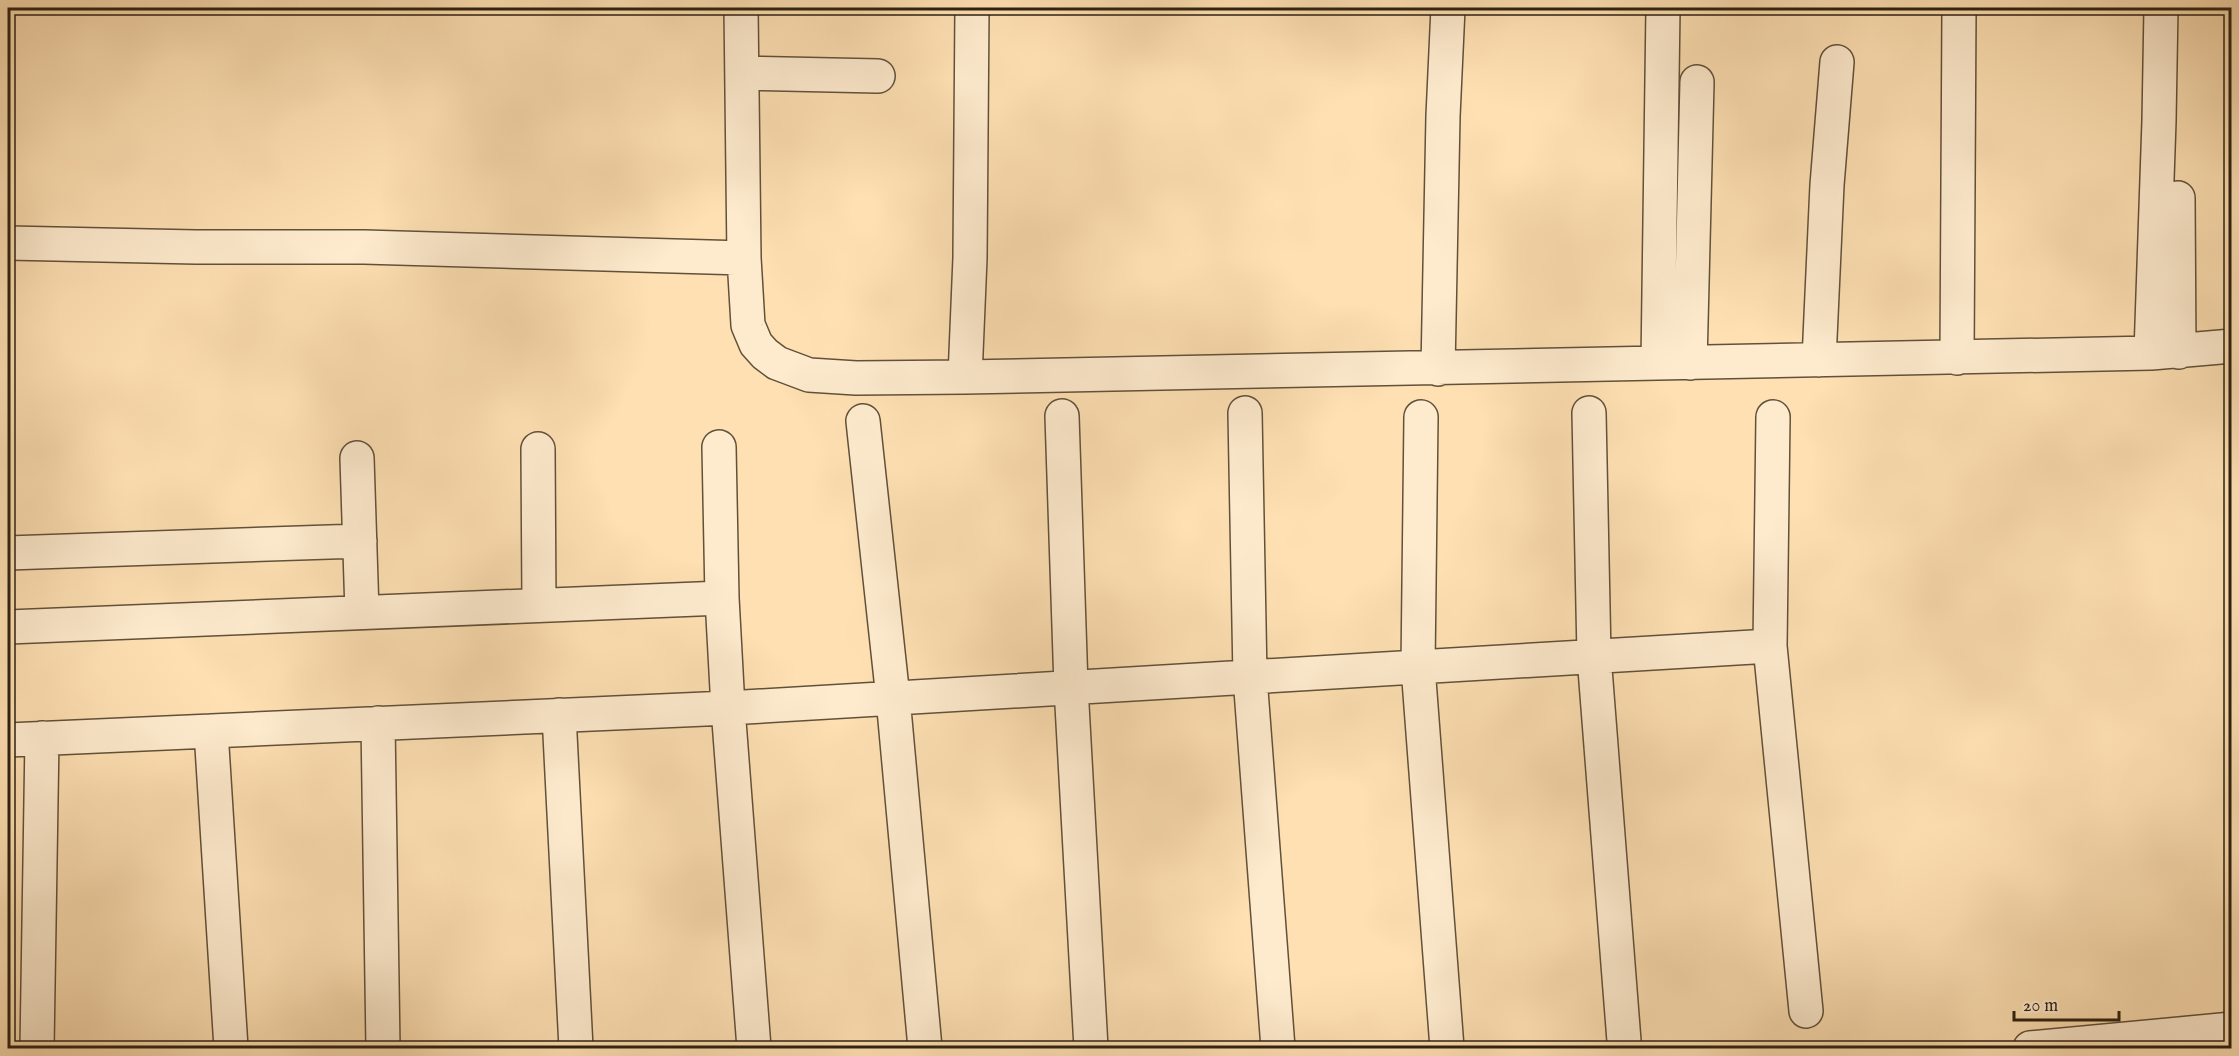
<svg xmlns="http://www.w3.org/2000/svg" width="2239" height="1056" font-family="'IM FELL English',serif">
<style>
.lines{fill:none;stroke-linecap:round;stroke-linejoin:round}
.minor-casing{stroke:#61513a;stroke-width:36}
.minor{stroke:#feebce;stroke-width:33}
</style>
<rect width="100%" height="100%" fill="#fee0b3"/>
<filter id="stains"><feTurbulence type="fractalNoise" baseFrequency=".00333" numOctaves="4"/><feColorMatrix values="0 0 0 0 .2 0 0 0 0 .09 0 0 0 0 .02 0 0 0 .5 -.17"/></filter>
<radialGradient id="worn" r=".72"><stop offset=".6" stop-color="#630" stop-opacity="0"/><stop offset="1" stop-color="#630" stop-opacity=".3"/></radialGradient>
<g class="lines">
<defs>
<path id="minor" d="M741 8 744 258 748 325 756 344 765 354 777 363 809 375 856 378 965 377 2151 353 2232 346
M742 73 878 76
M2178 198 2179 352
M8 243 196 247H364L744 258
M2151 353 2159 121 2161 8
M1957 358 1959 8
M1819 360 1827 185 1837 62
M1658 363 1663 8
M1690 363 1697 82
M1438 369 1443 116 1448 8
M965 377 970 258 972 8
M1245 413 1250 677 1278 1048
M1589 413 1594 656 1624 1041
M1062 416 1071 687 1091 1048
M1421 417 1418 667 1447 1048
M1773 417 1770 646 1806 1011
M863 421 893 698 925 1048
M719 447 722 598 728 708 1770 646
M538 449 539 605
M357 458 362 612
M8 553 360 541
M8 627 722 598
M559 715 576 1048
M378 723 383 1048
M211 731 231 1048
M8 740 728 708 754 1048
M37 1048 42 738
M2030 1048 2232 1029"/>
</defs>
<use href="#minor" class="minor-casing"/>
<use href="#minor" class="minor"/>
</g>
<rect width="2239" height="1056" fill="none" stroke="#fee0b3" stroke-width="30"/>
<rect x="9" y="9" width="2221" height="1038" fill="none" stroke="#2d2111" stroke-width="3"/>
<rect x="15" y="15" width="2209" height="1026" fill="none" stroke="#2d2111" stroke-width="1.5"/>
<path d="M2014 1011v9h105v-9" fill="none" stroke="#2d2111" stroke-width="3"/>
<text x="2023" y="1011" font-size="18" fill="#2d2111" stroke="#feebce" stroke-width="4.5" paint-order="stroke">20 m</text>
<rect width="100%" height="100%" filter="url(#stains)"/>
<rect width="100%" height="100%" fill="url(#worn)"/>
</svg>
